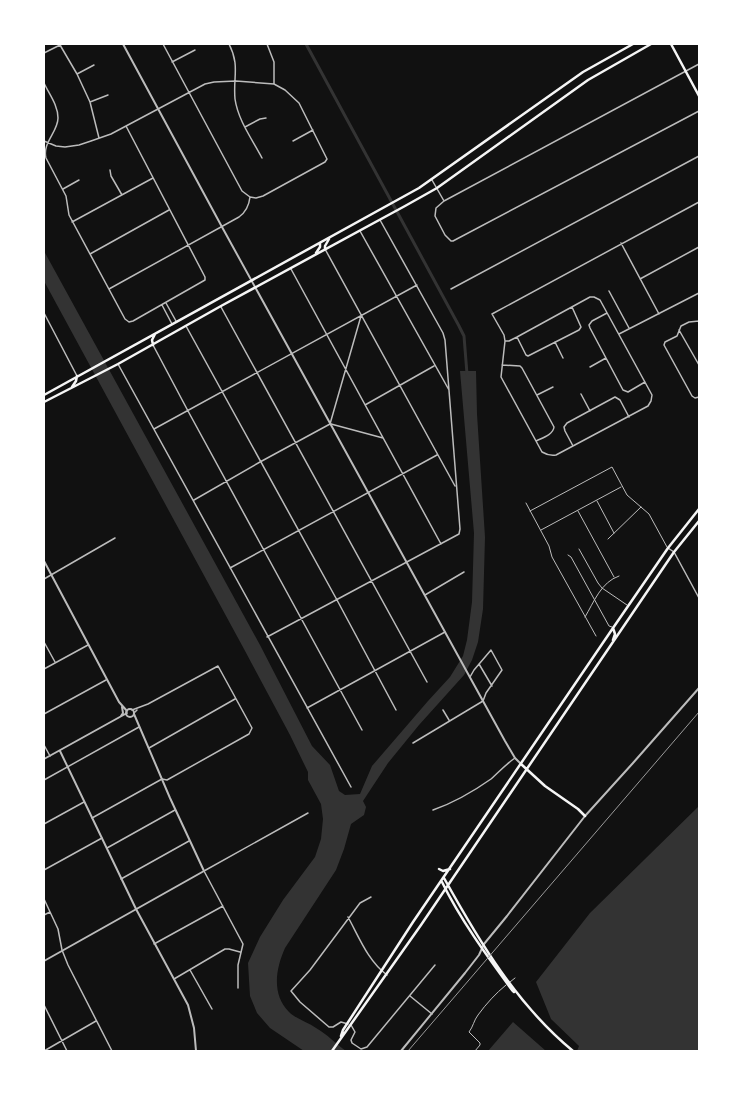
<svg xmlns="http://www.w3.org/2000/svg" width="743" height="1095" font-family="'Golos Text',sans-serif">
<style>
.water{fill:#333}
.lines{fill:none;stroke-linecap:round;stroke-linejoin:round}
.canal{stroke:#333;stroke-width:3}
.service{stroke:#bcbcbc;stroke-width:1}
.minor{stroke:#bcbcbc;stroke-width:1.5}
.tertiary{stroke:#bcbcbc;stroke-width:2}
.secondary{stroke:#f5f5f5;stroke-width:2.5}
.primary{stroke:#f5f5f5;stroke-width:2.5}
.rail{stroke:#9a9a9a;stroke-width:1}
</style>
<rect width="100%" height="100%" fill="#111"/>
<path class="water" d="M44 251 260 645 312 746 330 765 339 791 345 795 360 794 372 766 428 701 450 677 463 656 467 640 472 602 474 533 460 371H476L477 414 485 537 483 609 478 642 472 660 464 675 419 725 388 763 363 801 366 807 364 815 351 824 344 849 336 870 285 948C276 968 271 994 289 1012 296 1019 308 1022 316 1028 327 1034 336 1044 346 1051H304L270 1028 257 1013 250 996 248 963 260 937 283 900 315 857 321 839 323 819 321 804 308 780V772L290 735 244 649 44 281Z
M699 806V1051H577L579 1046 551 1019 536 982 590 913Z
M513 1022 546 1051H488Z"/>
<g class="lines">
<path class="canal" d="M306 44 459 326 464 336 467 374"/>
<path class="service" d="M597 501 614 533
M526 503 549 546 552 557 596 636
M530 511 612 467 627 495 649 514 667 547
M578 511 614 577
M541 530 621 487
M608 539 641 507
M579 549 598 583 602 588 627 605
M568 555 571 557 609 626 612 627
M585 617C594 602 601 582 619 576
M510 982 515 978
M475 1051 480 1045V1043L469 1032C473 1027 474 1020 478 1015 486 1004 496 993 506 985"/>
<path class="minor" d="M163 44 242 191 250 197
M229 44C240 65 233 77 235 99 238 120 252 139 262 158
M267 44 274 62V84
M60 45 77 74 90 102 99 138
M44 53 62 44
M172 62 195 50
M699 64 444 201 436 208 435 216 445 235 451 241H453L699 111
M77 74 94 65
M44 83C49 94 58 105 58 118 58 132 42 143 46 158L66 196 69 215 125 319 129 322 133 321 205 280V277L126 126
M90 102 108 95
M245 127 260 119 266 118
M44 141 56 146 65 147 79 145 91 141 111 134 205 84 214 82 236 81 274 84 285 90 299 103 327 159 325 162 263 196 256 198 250 197
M293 141 313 130
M110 170 111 176 122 195
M432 180 444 201
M63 189 79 180
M72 222 153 178
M360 231 449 390
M621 243 659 314
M325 249 455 486
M90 254 169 210
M291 269 441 544
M640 279 699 247
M109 289 239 217C246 212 249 206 250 197
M451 289 699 156
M609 291 629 328
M166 303 176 321
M162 305 172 324
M221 307 427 682
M44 313 77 376
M607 313 592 321 589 325 590 328 623 390 628 392 645 382
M699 321 689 322 681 326 677 336 665 342 664 345 692 396 695 398 699 397
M699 322V323
M186 326 337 600 396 710
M679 330 699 365
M619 334 699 293
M517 337 526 355 528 356 579 330 581 327 572 307
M505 341H509L517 337 590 297H594L600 300 652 395 651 401 648 406 556 455C550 456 547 455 542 452L501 377 505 341 504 335 492 314 699 202
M555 342 563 358
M153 345 188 411 362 730
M118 364 351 787
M502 365 520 366 522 368 554 427C553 435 542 438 536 441
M590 367 606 358
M581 394 590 411
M537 395 553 387
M365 405 434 366
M330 424 361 316
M331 424 383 438
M154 429 417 285
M573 446 565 431 564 427 567 423 615 397 620 400 629 417
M194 500 260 462 330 424
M668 548 674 552 699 598
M230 568 437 455
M44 579 115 538
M425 595 464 572
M267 637 459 534 460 529 445 340 443 333 380 220
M44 642 55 662
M479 664 492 686
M44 669 88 645
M307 708 445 632
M443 710 449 720
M134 713 137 710
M44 714 106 680
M413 743 483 701 486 693 502 670 491 650 474 670 470 677
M44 745 50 756
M149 748 235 699
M44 780 139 727
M433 810C453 803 474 791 491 779 499 772 506 764 515 758
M92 818 162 779 167 780 249 734 252 728 218 666 148 704 132 710
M44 824 84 802
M107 848 175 810
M44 870 102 838
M121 879 189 841
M44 899 58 929 62 950 68 965 112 1051
M44 915 50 912
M348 917C359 937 368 961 387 975
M154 944 223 906
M190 970 212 1009
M174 979 225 949H229L240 952
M238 988V965L243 944 204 871 308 813
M410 996 432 1014
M44 1005 67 1051
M348 1024 341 1022 333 1027H329L300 1002 291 991 310 970 360 903 371 897
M351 1025 355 1032 351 1040 352 1043 361 1049 367 1047 435 965
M44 1051 96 1021"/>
<path class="tertiary" d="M123 44 222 227 505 741 515 758 521 764
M44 561 119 702 127 711
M126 713a4 4 0 1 1 8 0a4 4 0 1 1-8 0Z
M121 716 123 713 122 707
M60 751 136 909 188 1005 194 1028 196 1051
M44 759 127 713
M44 961 204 871 170 798 134 714
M401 1051 465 973 479 955 484 944 507 916 585 816 633 763 699 688"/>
<path class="secondary" d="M671 44 699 96"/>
<path class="primary" d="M325 249V246L329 239
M316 253 320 247V243
M153 345 152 340 155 334
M72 387 76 381 77 376
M44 395 419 188 583 72 633 44
M44 402 118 364 221 306 405 206 437 188 588 80 651 44
M613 628 615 634 613 640
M521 764 545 786 578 809 585 816
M439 869 443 871 450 869
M444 878C479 941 517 1005 573 1051
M442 882C460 919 487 956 512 990L514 992
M341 1036 343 1030 413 922 613 628 668 548 699 509
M332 1051 421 925 674 552 699 521"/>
<path class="rail" d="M408 1051 699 712"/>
</g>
<rect width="743" height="1095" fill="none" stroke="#ffffff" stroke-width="90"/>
</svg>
